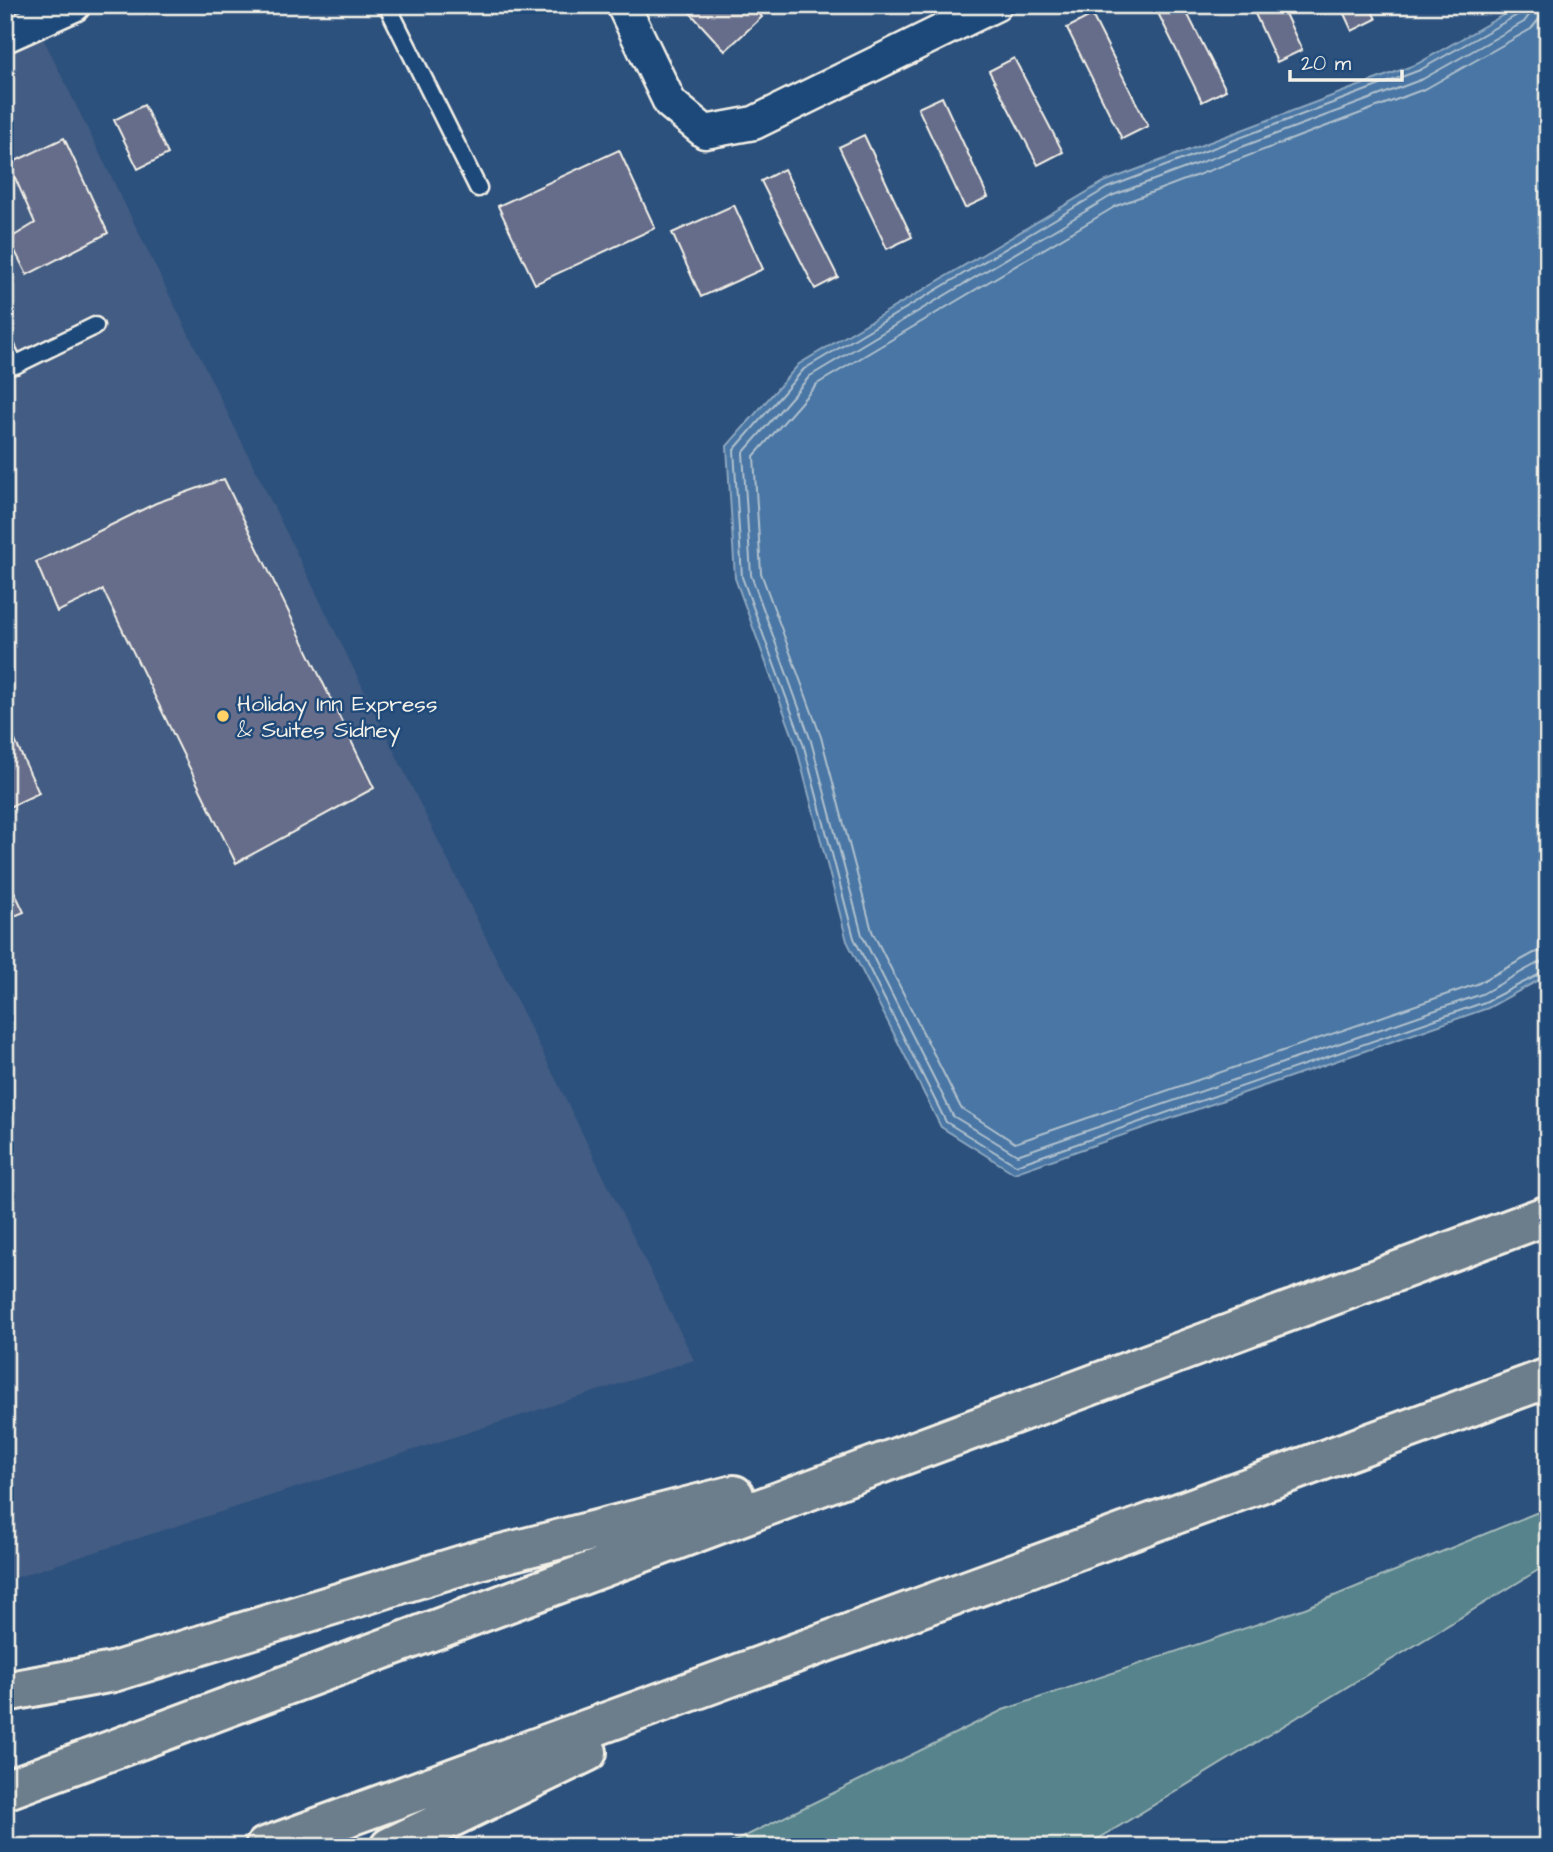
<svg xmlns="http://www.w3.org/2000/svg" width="1553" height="1852" font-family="'Architects Daughter',sans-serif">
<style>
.built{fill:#425c83}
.green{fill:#56838c;stroke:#a5baba;stroke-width:2}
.water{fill:#4976a4;stroke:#8da7bf;stroke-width:2}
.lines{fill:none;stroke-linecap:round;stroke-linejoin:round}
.shore{stroke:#b0c0cd;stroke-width:2}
.building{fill:#666d8a;stroke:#f4f1e8;stroke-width:2}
.lane-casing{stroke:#f4f1e8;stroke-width:21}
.street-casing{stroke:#f4f1e8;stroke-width:37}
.highway-casing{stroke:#f4f1e8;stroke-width:44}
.lane{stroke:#1f4a7a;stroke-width:16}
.street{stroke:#1f4a7a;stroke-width:32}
.highway{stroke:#6c7d8c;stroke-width:38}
.poi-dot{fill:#ffd166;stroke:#1f4a7a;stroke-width:2.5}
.labels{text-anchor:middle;stroke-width:5;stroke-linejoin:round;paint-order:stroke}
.poi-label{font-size:23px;fill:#f4f1e8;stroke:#1f4a7a;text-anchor:start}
</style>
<rect width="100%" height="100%" fill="#2d517d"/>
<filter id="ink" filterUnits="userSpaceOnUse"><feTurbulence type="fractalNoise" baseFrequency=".0143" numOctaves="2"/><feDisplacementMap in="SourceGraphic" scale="14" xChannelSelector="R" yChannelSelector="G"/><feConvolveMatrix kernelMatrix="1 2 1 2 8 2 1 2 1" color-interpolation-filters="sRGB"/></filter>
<g filter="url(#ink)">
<path class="built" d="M35 22 694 1360 5 1581V36Z"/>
<path class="green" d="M1548 1508V1564L1085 1847H723L1003 1710 1305 1608Z"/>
<path class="water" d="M1521 5H1548V975L1488 1008 1014 1173 941 1127 847 941 796 745 735 578 727 446 799 364 1104 182 1417 64Z"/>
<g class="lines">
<path class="shore" d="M1523 5 1519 14 1420 70 1107 188 804 369 734 450 742 577 803 743 854 938 946 1122 1016 1165 1485 1002 1548 970
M1532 5 1530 14 1524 22 1423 79 1111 196 810 376 743 453 751 575 811 741 862 935 953 1116 1017 1155 1482 994 1538 963 1548 961
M1542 5 1540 18 1531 29 1427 88 1116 206 817 384 754 456 761 573 821 737 872 931 961 1108 1015 1143 1477 984 1534 953 1548 950"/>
</g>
<path class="building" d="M683 5H752L762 17 725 51Z
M1154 5H1183L1226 90 1202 102Z
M1251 5H1281L1302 50 1277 62Z
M1340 5H1369L1376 19 1352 31Z
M1092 15 1148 126 1122 139 1067 28Z
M1014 58 1063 152 1038 165 989 71Z
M942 97 988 197 965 208 918 108Z
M144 105 168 154 138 169 114 120Z
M864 135 912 237 887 249 839 147Z
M64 138 108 233 27 275 9 239 35 223 9 164Z
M619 150 655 228 535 284 498 206Z
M784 169 838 277 815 289 761 181Z
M734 205 763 269 701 297 672 233Z
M224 479 374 788 236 863 103 590 57 612 36 562 156 503Z
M5 719 39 793 5 809Z
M5 872 24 912 5 920Z"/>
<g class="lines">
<defs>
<path id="lane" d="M387 5 478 188
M5 346 15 365 95 326"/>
<path id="street" d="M623 5 670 103 705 132 754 123 995 5
M5 36 74 5"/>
<path id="highway" d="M5 1692 113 1672 482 1559 734 1495
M5 1790 1548 1215
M265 1847 1548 1378
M390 1847 587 1752"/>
</defs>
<use href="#lane" class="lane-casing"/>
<use href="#street" class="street-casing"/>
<use href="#highway" class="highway-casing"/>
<use href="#lane" class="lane"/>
<use href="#street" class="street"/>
<use href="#highway" class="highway"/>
</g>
</g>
<circle class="poi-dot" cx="223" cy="716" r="7"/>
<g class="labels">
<g class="poi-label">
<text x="237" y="711">Holiday Inn Express<tspan x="237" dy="26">&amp; Suites Sidney</tspan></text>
</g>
</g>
<rect width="1553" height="1852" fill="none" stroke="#1f4a7a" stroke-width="28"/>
<rect x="14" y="14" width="1525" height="1824" fill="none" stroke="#f4f1e8" stroke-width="2.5" filter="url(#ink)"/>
<path d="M1290 70v10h112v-10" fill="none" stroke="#f4f1e8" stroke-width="3.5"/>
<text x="1301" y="70" font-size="21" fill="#f4f1e8" stroke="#1f4a7a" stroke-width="5" paint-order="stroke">20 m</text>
</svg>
